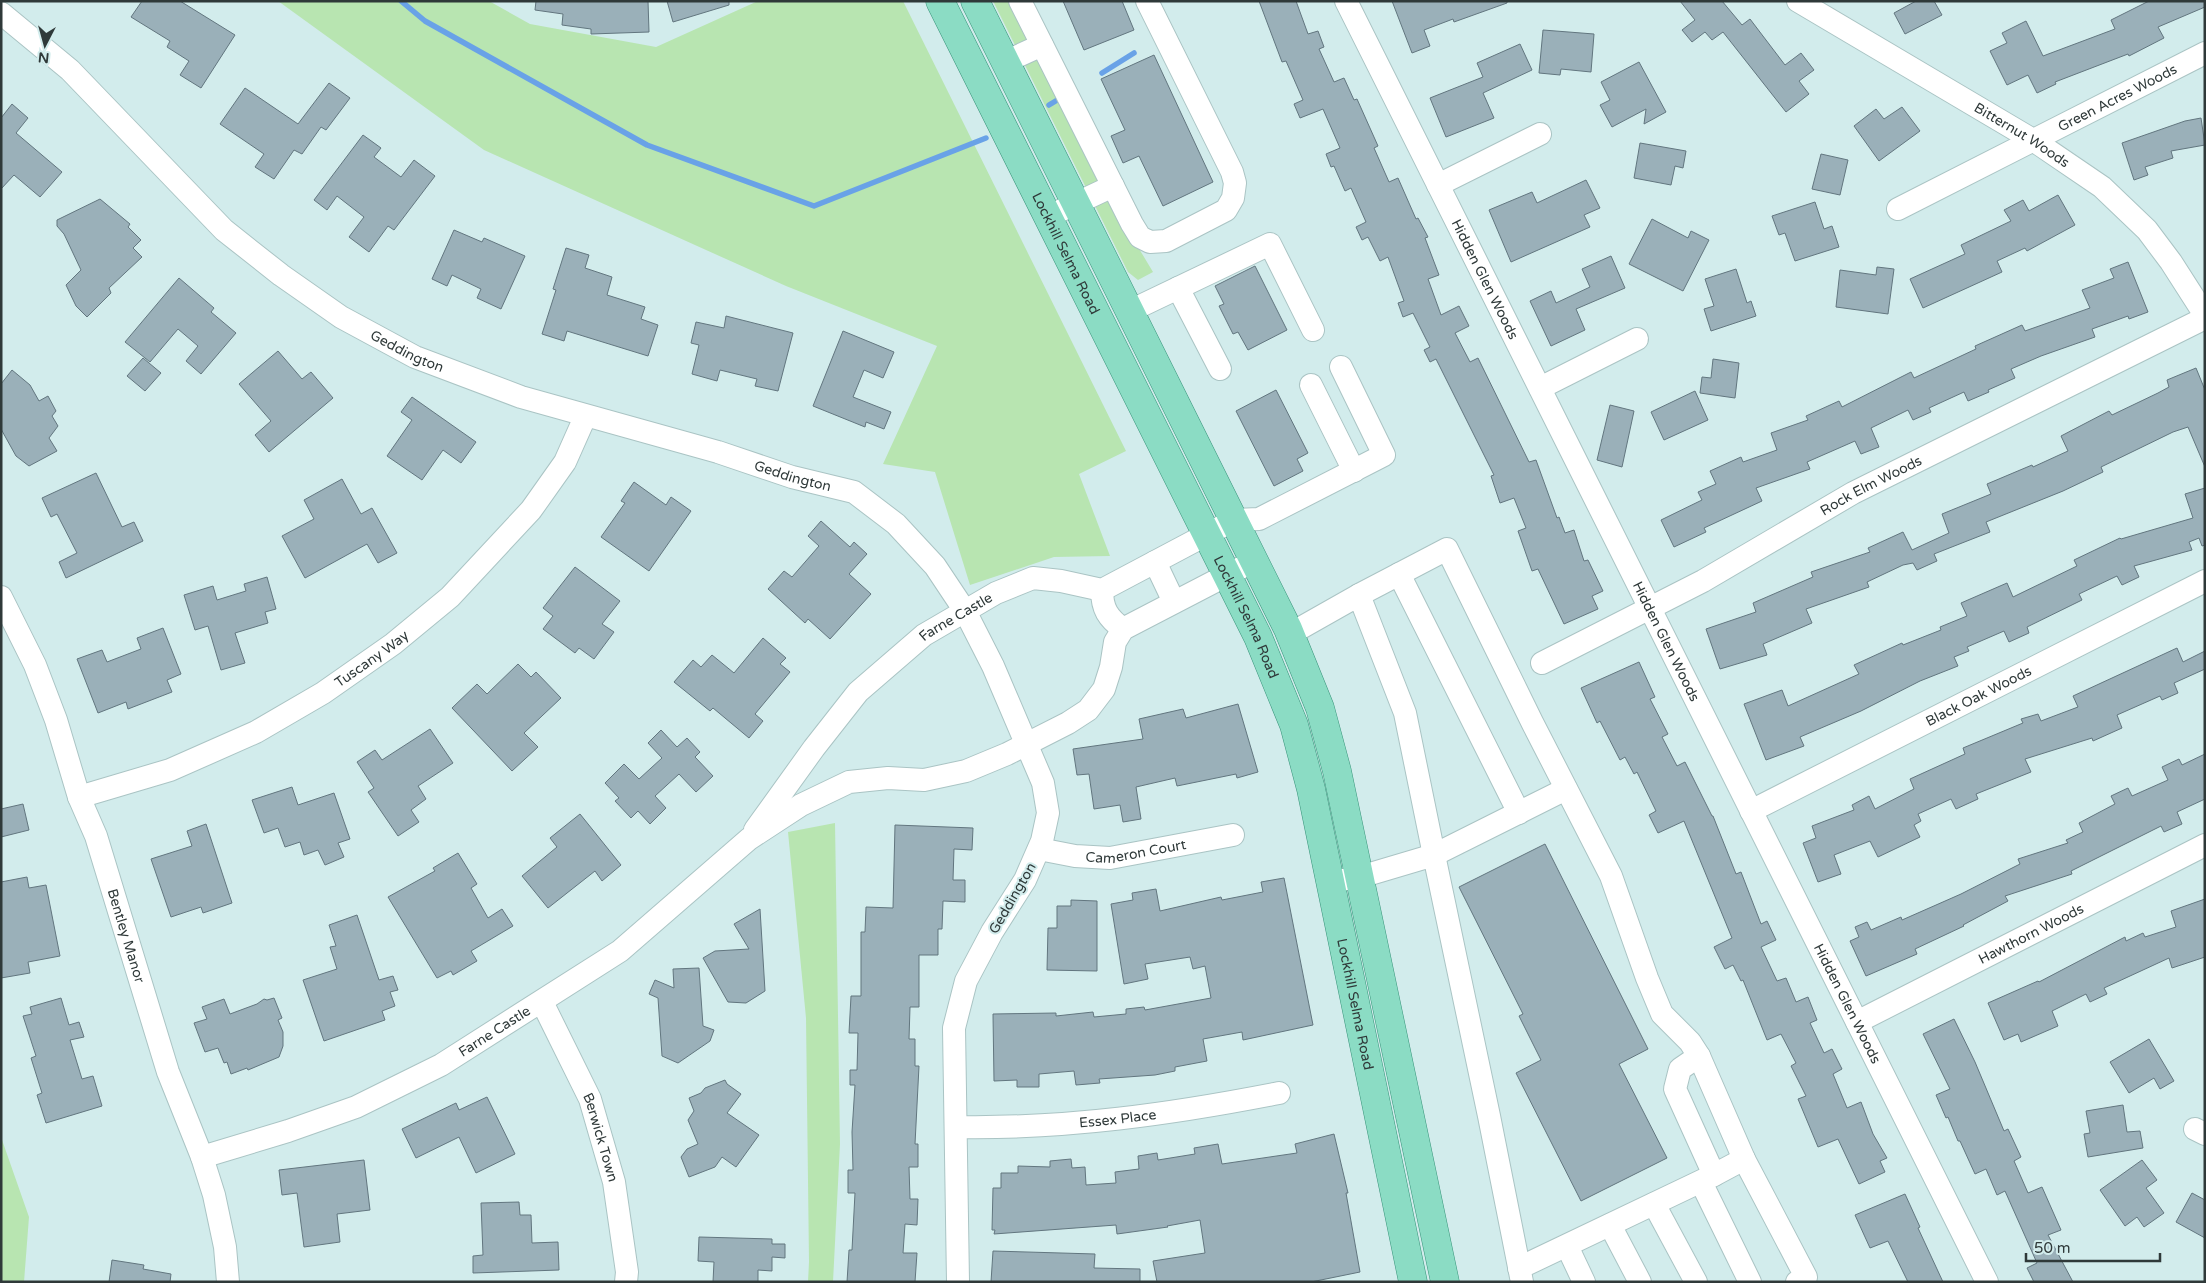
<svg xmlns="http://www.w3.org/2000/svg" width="2206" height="1283" font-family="'Varela Round',sans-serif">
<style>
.green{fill:#b8e5b1}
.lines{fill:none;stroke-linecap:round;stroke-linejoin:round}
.stream{stroke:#69a2e7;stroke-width:5.5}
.building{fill:#9ab0b9;stroke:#62767f}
.minor-casing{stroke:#aac4c4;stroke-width:24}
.major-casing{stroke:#39937a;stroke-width:29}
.minor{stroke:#fff;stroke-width:22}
.major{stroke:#8bdcc4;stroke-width:28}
.labels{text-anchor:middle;stroke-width:4;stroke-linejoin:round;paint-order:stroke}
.street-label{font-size:14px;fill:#2f3939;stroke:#d2ecec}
</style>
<rect width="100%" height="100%" fill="#d2ecec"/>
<path class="green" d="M278 1H489L530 24 656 47 758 1H903L1126 451 1079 474 1110 556 1054 557 970 585 935 472 883 464 937 346 786 286 484 150Z
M993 1H1016L1138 247 1153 272 1138 280 1128 272Z
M835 823 840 1144 833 1282H808L809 1262 806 1018 788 832Z
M1 1137 29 1217 24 1282H1Z"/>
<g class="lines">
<path class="stream" d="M401 1 425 21 647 145 814 206 986 138
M1102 73 1134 53
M1049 105 1059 99"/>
</g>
<path class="building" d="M142 1H180L235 35 201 88 180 75 189 61 167 47 170 41 131 17Z
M536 1H648L649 32 591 34V29L562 25 563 14 535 10Z
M667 1H729V5L673 22Z
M1063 1H1122L1134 30 1084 50Z
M1259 1H1296L1308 34 1318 31 1324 47 1319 49 1334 82 1344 78 1354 100 1357 99 1378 146 1374 148 1389 182 1398 178 1416 219 1418 218 1428 237 1425 238 1439 275 1428 279 1441 315 1459 306 1469 326 1455 333 1470 362 1478 358 1529 462 1536 460 1557 518 1559 517 1565 533 1574 530 1584 561 1588 560 1603 591 1592 596 1598 609 1564 624 1538 569 1532 571 1518 531 1526 528 1514 498 1500 503 1491 476 1494 475 1436 359 1430 362 1424 350 1430 347 1413 313 1403 317 1398 303 1404 301 1388 257 1380 261 1368 237 1362 240 1356 227 1366 222 1351 188 1345 191 1334 166 1331 167 1326 154 1340 148 1323 109 1300 118 1294 104 1303 100 1286 61 1282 62Z
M1392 1H1507V3L1454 22 1453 19 1424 30 1430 46 1412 53Z
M1680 1H1722L1742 25 1750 19 1785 65 1801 53 1814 70 1799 81 1809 94 1786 112 1723 32 1712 40 1705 32 1692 42 1682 30 1695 20Z
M1916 1H1934L1942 15 1905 34 1894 13Z
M2149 1H2205V7L2158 27 2164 38 2129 56 2128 54 2055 82 2056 84 2037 93 2028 75 2007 85 1990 51 2007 43 2002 33 2026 21 2043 56 2115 29 2111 20Z
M1543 30 1594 34 1591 72 1561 69 1560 75 1539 73Z
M1520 44 1532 70 1483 93 1494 118 1446 137 1430 98 1483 77 1477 63Z
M1154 55 1213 182 1163 206 1139 156 1123 163 1111 136 1125 130 1101 79Z
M1639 62 1666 112 1644 124 1646 109 1612 127 1600 105 1610 100 1601 82Z
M329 83 350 98 326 130 321 127 302 154 294 150 274 179 255 167 264 154 220 124 245 88 298 124Z
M12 104 28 118 16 133 62 172 40 197 14 175 1 189V118Z
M1902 107 1920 131 1879 161 1854 126 1876 109 1884 119Z
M2201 118 2205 145 2171 151 2173 158 2145 167 2148 175 2134 180 2122 143 2185 121Z
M363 135 381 148 374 157 401 177 414 160 435 176 394 230 388 226 369 252 349 237 364 217 337 196 327 210 314 200Z
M1640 143 1686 151 1683 168 1675 166 1671 185 1634 178Z
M1821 154 1848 160 1840 195 1812 189Z
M1586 180 1600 208 1584 215 1590 227 1511 262 1489 210 1532 192 1537 203Z
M2058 195 2075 225 2027 251 2025 248 1997 261 2002 272 1923 308 1910 279 1965 254 1961 245 2011 221 2004 210 2023 200 2029 211Z
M100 199 130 224 128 227 141 240 133 248 142 257 109 288 111 293 87 317 76 306 66 285 81 270 64 234 57 226V220Z
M1815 202 1824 229 1832 226 1839 247 1795 261 1785 233 1779 235 1772 216Z
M1652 219 1688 238 1691 231 1709 240 1683 291 1629 264Z
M454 230 482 242 484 238 525 256 501 309 477 298 481 289 452 275 447 286 432 279Z
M566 248 589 255 585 268 612 277 607 295 645 307 641 319 658 325 648 356 567 331 564 341 542 334 556 290 553 289Z
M1611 256 1625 288 1576 309 1585 330 1551 346 1530 301 1551 291 1556 303 1590 287 1582 269Z
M2128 262 2148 312 2129 319 2128 316 2092 329 2095 337 2041 356 2011 369 2015 378 1988 390 1989 392 1968 401 1964 392 1929 408 1931 412 1913 420 1908 410 1871 428 1879 447 1861 454 1855 441 1807 462 1810 469 1756 488 1762 501 1704 528 1706 532 1674 547 1661 520 1702 500 1698 492 1716 484 1710 471 1741 457 1743 462 1777 450 1771 433 1808 420 1806 416 1839 401 1842 407 1911 372 1914 378 1976 349 1975 346 2022 325 2025 331 2090 308 2082 290 2114 278 2110 269Z
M1255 266 1287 330 1248 350 1238 332 1233 334 1219 306 1224 304 1215 286Z
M1877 267 1894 269 1888 314 1836 307 1840 270 1876 275Z
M1736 269 1747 303 1751 301 1756 316 1711 331 1704 309 1714 306 1705 279Z
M179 278 214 308 211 312 236 333 201 374 186 361 198 346 178 329 150 362 125 342Z
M726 316 793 333 778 391 755 386 757 379 720 370 717 381 692 374 699 345 691 343 696 322 724 328Z
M843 331 894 352 883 378 864 370 853 397 891 412 884 429 866 422 865 427 813 406Z
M278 351 302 379 311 372 333 398 269 452 255 435 271 421 239 384Z
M143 358 161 373 145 391 127 376Z
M1713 359 1739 363 1735 398 1700 393 1702 377 1711 378Z
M2196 368 2205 390V467L2188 427 2173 432 2101 467 2103 472 2063 491 1986 522 1990 532 1934 554 1937 561 1917 570 1913 563 1903 565 1867 582 1869 587 1806 609 1812 623 1763 644 1767 655 1720 669 1706 629 1756 612 1753 603 1813 577 1811 572 1870 552 1868 548 1903 532 1912 550 1949 533 1942 514 1991 494 1987 484 2032 465 2033 467 2068 451 2061 436 2109 411 2112 415 2158 393 2169 387 2167 380Z
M12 370 30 385 39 401 48 396 56 411 52 416 58 426 49 438 57 451 29 466 16 456 1 429V384Z
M1276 390 1308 453 1297 459 1303 471 1274 486 1236 411Z
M1695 391 1708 420 1664 440 1651 412Z
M412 397 476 442 461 463 443 450 422 480 387 456 412 420 401 412Z
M1610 405 1634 411 1622 467 1597 460Z
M96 473 122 527 134 522 143 541 66 578 59 562 77 553 57 514 51 517 42 498Z
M342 479 361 514 372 508 397 553 378 563 367 544 305 578 282 536 314 519 304 500Z
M634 482 666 505 671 497 691 511 649 571 601 537 625 503 621 501Z
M2205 488V545L2202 546 2199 538 2189 542 2192 550 2134 566 2139 577 2122 585 2117 576 2079 594 2082 600 2027 627 2029 633 2009 642 2004 631 1967 647 1969 651 1954 657 1958 666 1920 681 1861 711 1800 737 1804 746 1766 760 1744 704 1782 690 1788 706 1859 674 1854 665 1902 643 1903 645 1941 630 1940 627 1967 616 1961 603 2007 583 2013 597 2077 566 2074 560 2120 538 2121 539 2193 518 2185 494Z
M821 521 850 547 854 542 867 554 849 574 871 594 830 639 808 619 805 623 768 589 784 571 792 577 819 546 808 536Z
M575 567 620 601 602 624 614 632 594 659 579 648 575 653 543 629 553 616 543 608Z
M267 577 276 609 265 612 268 623 235 633 245 663 221 670 208 626 195 630 184 595 213 586 217 600 246 591 244 584Z
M163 628 181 674 167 680 172 692 128 709 126 702 98 713 77 659 102 650 107 662 141 649 137 638Z
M763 638 786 658 780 664 790 672 755 714 763 721 749 738 713 708 710 711 674 682 693 660 701 667 712 655 734 673Z
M2177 648 2183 662 2205 651V669L2174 683 2178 693 2162 700 2160 696 2117 715 2122 728 2093 741 2092 738 2025 759 2031 772 1976 794 1978 799 1956 809 1951 799 1918 814 1921 821 1914 825 1920 837 1878 857 1870 841 1834 855 1841 874 1818 882 1803 843 1816 838 1812 826 1854 810 1852 805 1869 796 1875 809 1914 789 1910 779 1965 754 1963 748 2023 723 2021 719 2038 714 2041 721 2078 707 2073 696Z
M1639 662 1655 697 1650 699 1668 734 1662 737 1677 766 1685 762 1712 816H1713L1736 874 1741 872 1761 924 1767 921 1776 940 1761 947 1777 981 1786 978 1796 1002 1808 997 1817 1020 1810 1023 1824 1053 1832 1049 1842 1069 1833 1074 1847 1108 1861 1102 1873 1134 1887 1158 1880 1161 1885 1172 1859 1184 1838 1139 1818 1147 1798 1099 1806 1096 1791 1066 1796 1063 1781 1034 1767 1040 1743 980 1741 981 1733 965 1725 969 1714 947 1732 938 1684 821 1658 833 1649 815 1656 811 1637 772 1634 774 1625 757 1620 760 1600 721 1597 723 1581 688Z
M518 664 531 677 536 672 561 698 524 733 538 747 512 771 452 708 477 684 487 694Z
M1238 704 1258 772 1237 778 1236 774 1177 786 1175 778 1136 787 1141 819 1123 822 1120 805 1094 809 1089 774 1077 775 1073 749 1143 739 1139 719 1183 709 1186 718Z
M430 729 453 763 418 786 426 799 411 810 419 822 398 836 368 792 374 788 357 762 375 750 382 760Z
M661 730 677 747 687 738 700 752 695 757 713 776 696 792 679 774 655 796 666 808 650 824 638 811 631 818 615 801 619 798 605 783 624 764 639 779 662 758 648 743Z
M2205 754V799L2177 812 2182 824 2164 832 2161 826 2071 871 2072 874 2005 896 2008 901 1963 925 1964 926 1915 949 1917 954 1866 976 1850 941 1859 937 1855 927 1867 922 1871 930 1901 917 1902 920 1961 894 2020 864 2018 859 2068 843 2066 840 2083 832 2079 823 2115 804 2111 796 2128 788 2132 796 2168 780 2162 767 2179 759 2182 765Z
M292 787 298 805 334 793 350 839 338 843 344 857 325 865 318 850 304 855 300 842 285 847 278 828 264 833 252 800Z
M23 804 29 830 1 837V809Z
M580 814 621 865 602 881 595 871 548 908 522 876 557 847 550 838Z
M206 824 232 903 203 913 201 907 171 917 151 859 192 846 187 831Z
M895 825 973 828 972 850 954 849 953 880H965V902L943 901 942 929H938V955H919V1007H910L909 1039H915V1066H919L915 1144H918V1167H909L910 1199H918L917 1225 905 1224 903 1253H917L915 1282H847L849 1250H852L855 1193H848V1170H853L852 1132 855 1085H850V1070H857L858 1033H849L851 996H861V932H865L866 907 893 908Z
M1545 844 1648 1049 1619 1064 1667 1158 1581 1201 1516 1073 1541 1060 1519 1016 1523 1014 1459 887Z
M458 853 477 884 471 888 488 918 502 909 513 926 471 951 477 961 453 975 451 971 437 978 388 897 435 871 433 868Z
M27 877 29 888 46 885 60 956 28 962 30 973 1 978V882Z
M1284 878 1313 1025 1243 1040 1242 1032 1203 1039 1207 1061 1175 1067V1071L1155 1075 1099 1079 1100 1083 1076 1085 1074 1071 1039 1074V1087H1017V1080L994 1081 993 1014 1056 1013V1016L1093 1012 1094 1017 1126 1014V1009L1144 1007 1145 1010 1211 998 1205 966 1193 969 1190 957 1145 964 1148 979 1124 984 1111 904 1133 900 1132 893 1156 889 1160 911 1221 897 1222 900 1263 892 1261 882Z
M2205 899V957L2172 968 2169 958 2104 988 2107 994 2090 1002 2086 994 2052 1011 2058 1026 2021 1042 2018 1034 2004 1040 1988 1003 2038 981 2039 982 2125 937 2126 941 2143 933 2145 937 2176 927 2171 911Z
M1071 900 1097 901V971L1047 970 1048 928H1057V906H1071Z
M760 909 765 991 746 1003 728 1002 703 958 715 951 749 949 734 924Z
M357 915 379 980 393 976 398 990 390 992 395 1006 382 1011 385 1020 324 1041 303 980 337 969 330 947 336 946 329 925Z
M699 968 703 1026 714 1030 710 1041 678 1063 662 1056 658 998 649 994 655 980 674 988 673 969Z
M61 998 69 1025 79 1022 84 1037 70 1040 82 1079 93 1076 102 1106 46 1123 37 1095 42 1093 31 1058 36 1056 23 1016 32 1014 30 1007Z
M274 998 282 1018 278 1020 283 1032V1046L279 1057 248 1070 247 1068 231 1074 227 1062 224 1063 218 1048 205 1052 194 1023 207 1019 202 1007 224 999 230 1014 257 1004 264 999 267 1000Z
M1954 1019 1975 1062 2004 1131 2008 1129 2021 1157 2014 1161 2028 1193 2042 1187 2061 1230 2048 1235 2073 1282H2034L2027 1268 2037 1263 2005 1191 1997 1195 1986 1169 1975 1174 1960 1141H1958L1948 1117 1946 1118 1936 1095 1950 1089 1923 1034Z
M2149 1039 2174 1081 2160 1089 2154 1078 2129 1093 2110 1062Z
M725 1080 727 1084 741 1094 727 1113 759 1135 736 1167 722 1157 715 1167 689 1177 681 1157 687 1149 698 1144 688 1120 694 1111 689 1098 701 1093 705 1088Z
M487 1097 515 1154 476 1173 459 1137 416 1158 402 1129 456 1103 459 1110Z
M2123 1105 2127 1132 2140 1131 2143 1148 2088 1157 2084 1134 2090 1133 2086 1111Z
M1334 1134 1348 1193H1346L1360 1272 1311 1282H1157L1153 1261 1205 1253 1200 1220 1167 1226 1168 1227 1117 1234 1116 1225 994 1234 995 1230H992L993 1188H1001V1173H1018V1166L1050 1167V1161L1071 1159 1072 1168 1085 1167 1086 1185 1116 1183 1115 1172 1139 1169 1138 1156 1157 1153 1158 1160 1195 1154 1194 1148 1218 1144 1222 1164 1297 1153 1295 1144Z
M364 1160 370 1210 337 1214 340 1242 304 1247 297 1193 282 1195 279 1170Z
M2142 1160 2157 1180 2146 1188 2164 1213 2144 1227 2137 1217 2125 1226 2100 1190Z
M2192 1193 2205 1200V1238L2176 1222Z
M1905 1194 1920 1227 1918 1228 1943 1282H1908L1888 1241 1870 1248 1855 1215Z
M519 1202 520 1215H531L532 1243 558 1242 559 1270 473 1273V1256L483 1255 481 1203Z
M699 1237 772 1239V1244H785V1258L772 1257V1271L758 1270V1282H713L714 1262 698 1261Z
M993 1251 1095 1254 1094 1268 1140 1269V1282H991Z
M112 1260 144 1265 143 1269 171 1274 170 1282H109Z"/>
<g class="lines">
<defs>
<g id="minor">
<path d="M1020 1 1132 224 1140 237 1150 242 1166 241 1226 210 1233 198 1235 183 1232 172 1147 1"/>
<path id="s1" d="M1346 1 1987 1282"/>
<path id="s2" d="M1798 1 2033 140 2102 187 2147 230 2171 262 2205 315"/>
<path id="s3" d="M1 13 70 70 224 230 281 275 341 317 415 357 521 397 718 452 792 477 854 492 896 524 935 566 965 611 993 666 1043 783 1048 813 1042 841 1025 880 992 932 966 981 954 1028 958 1282"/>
<path d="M1005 62 1042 45"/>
<path d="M1438 185 1540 134"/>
<path id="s4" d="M1898 209 2205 53"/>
<path d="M1047 217 1113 186"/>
<path d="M1178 288 1220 369"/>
<path d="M1130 311 1270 244 1313 330"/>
<path d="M1311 385 1354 471"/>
<path d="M1540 388 1637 339"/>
<path d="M1155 562 1174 602"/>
<path d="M1399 574 1519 813"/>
<path d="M1102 590C1102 609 1108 618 1123 629"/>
<path d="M1359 595 1447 549 1532 722 1611 876 1647 978 1662 1014 1690 1042 1699 1056 1744 1159 1806 1277 1797 1282"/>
<path id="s5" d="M1 597 35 665 56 720 79 797 96 836 168 1072 202 1157 214 1195 225 1247 228 1282"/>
<path d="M1290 634 1359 595 1405 713 1434 855 1566 789"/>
<path id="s6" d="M1542 663 1703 581 1853 493 2205 318"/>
<path id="s7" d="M79 797 170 770 256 732 323 693 393 644 450 597 531 510 565 462 585 417"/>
<path id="s8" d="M1751 811 2205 581"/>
<path id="s9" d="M755 830 814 748 858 692 924 635 996 593 1033 578 1061 581 1102 590 1234 520 1259 519 1384 455 1341 367"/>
<path id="s10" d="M1039 849 1075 856 1110 858 1233 835"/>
<path d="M1330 882 1360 877 1434 855 1489 1116 1522 1282"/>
<path id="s11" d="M542 1002 590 1099 614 1182 627 1272 626 1282"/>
<path id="s12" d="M1857 1022 2205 845"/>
<path d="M1699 1056 1680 1069 1675 1089 1714 1175"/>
<path id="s13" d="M956 1127C1066 1129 1172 1114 1279 1093"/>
<path d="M2195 1129 2205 1134"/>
<path id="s14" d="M202 1157 288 1131 356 1107 441 1065 620 951 749 839 801 805 849 782 888 778 924 780 966 771 1007 754 1068 723 1088 710 1104 689 1111 667 1115 642 1123 629 1254 561"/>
<path d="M1701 1182 1750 1282"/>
<path d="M1654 1204 1696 1282"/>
<path d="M1610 1225 1640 1282"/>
<path d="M1567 1246 1584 1282"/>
<path d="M1519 1268 1714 1175 1744 1159"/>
</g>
<g id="major">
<path id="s15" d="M940 1 1258 637 1294 725 1311 789 1413 1282"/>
<path d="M975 1 1288 629 1320 708 1337 771 1445 1282"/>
</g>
</defs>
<use href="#minor" class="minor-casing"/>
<use href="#major" class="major-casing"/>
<use href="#minor" class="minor"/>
<use href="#major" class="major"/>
</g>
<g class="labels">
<g class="street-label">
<text dy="5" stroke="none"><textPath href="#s4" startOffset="246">Green Acres Woods</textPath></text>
<text dy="5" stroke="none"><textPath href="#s2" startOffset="261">Bitternut Woods</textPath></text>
<text dy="5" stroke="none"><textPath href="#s15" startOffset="282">Lockhill Selma Road</textPath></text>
<text dy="5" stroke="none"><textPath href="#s1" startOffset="311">Hidden Glen Woods</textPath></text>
<text dy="5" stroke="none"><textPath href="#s3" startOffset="532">Geddington</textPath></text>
<text dy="5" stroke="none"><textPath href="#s3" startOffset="938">Geddington</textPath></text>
<text dy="5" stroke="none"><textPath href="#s6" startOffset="374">Rock Elm Woods</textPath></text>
<text dy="5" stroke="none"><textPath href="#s15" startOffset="688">Lockhill Selma Road</textPath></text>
<text dy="5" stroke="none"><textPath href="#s9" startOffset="296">Farne Castle</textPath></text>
<text dy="5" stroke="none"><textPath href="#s1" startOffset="716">Hidden Glen Woods</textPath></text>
<text dy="5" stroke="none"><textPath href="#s7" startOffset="326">Tuscany Way</textPath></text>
<text dy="5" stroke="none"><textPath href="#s8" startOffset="255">Black Oak Woods</textPath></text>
<text dy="5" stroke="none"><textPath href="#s10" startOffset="98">Cameron Court</textPath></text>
<text transform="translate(1012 898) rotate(-60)" y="5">Geddington</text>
<text dy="5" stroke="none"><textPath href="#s12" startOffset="195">Hawthorn Woods</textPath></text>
<text dy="5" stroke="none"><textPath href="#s5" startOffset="362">Bentley Manor</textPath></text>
<text dy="5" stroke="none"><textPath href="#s1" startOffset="1121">Hidden Glen Woods</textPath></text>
<text dy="5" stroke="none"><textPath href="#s15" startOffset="1092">Lockhill Selma Road</textPath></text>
<text dy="5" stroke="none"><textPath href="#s14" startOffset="320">Farne Castle</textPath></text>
<text dy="5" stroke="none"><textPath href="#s13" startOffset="162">Essex Place</textPath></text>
<text dy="5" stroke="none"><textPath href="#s11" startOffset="148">Berwick Town</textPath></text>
</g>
</g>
<rect width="2206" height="1283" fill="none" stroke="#2f3939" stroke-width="5"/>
<g transform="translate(45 45) rotate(186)" stroke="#d2ecec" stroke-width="4" paint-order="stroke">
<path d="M0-4L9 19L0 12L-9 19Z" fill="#2f3939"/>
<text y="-8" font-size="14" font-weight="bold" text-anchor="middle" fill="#2f3939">N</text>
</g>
<path d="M2026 1253v8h134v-8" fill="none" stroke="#2f3939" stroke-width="2.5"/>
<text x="2034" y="1253" font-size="15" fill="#2f3939" stroke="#d2ecec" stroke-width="4" paint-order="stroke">50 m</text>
</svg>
